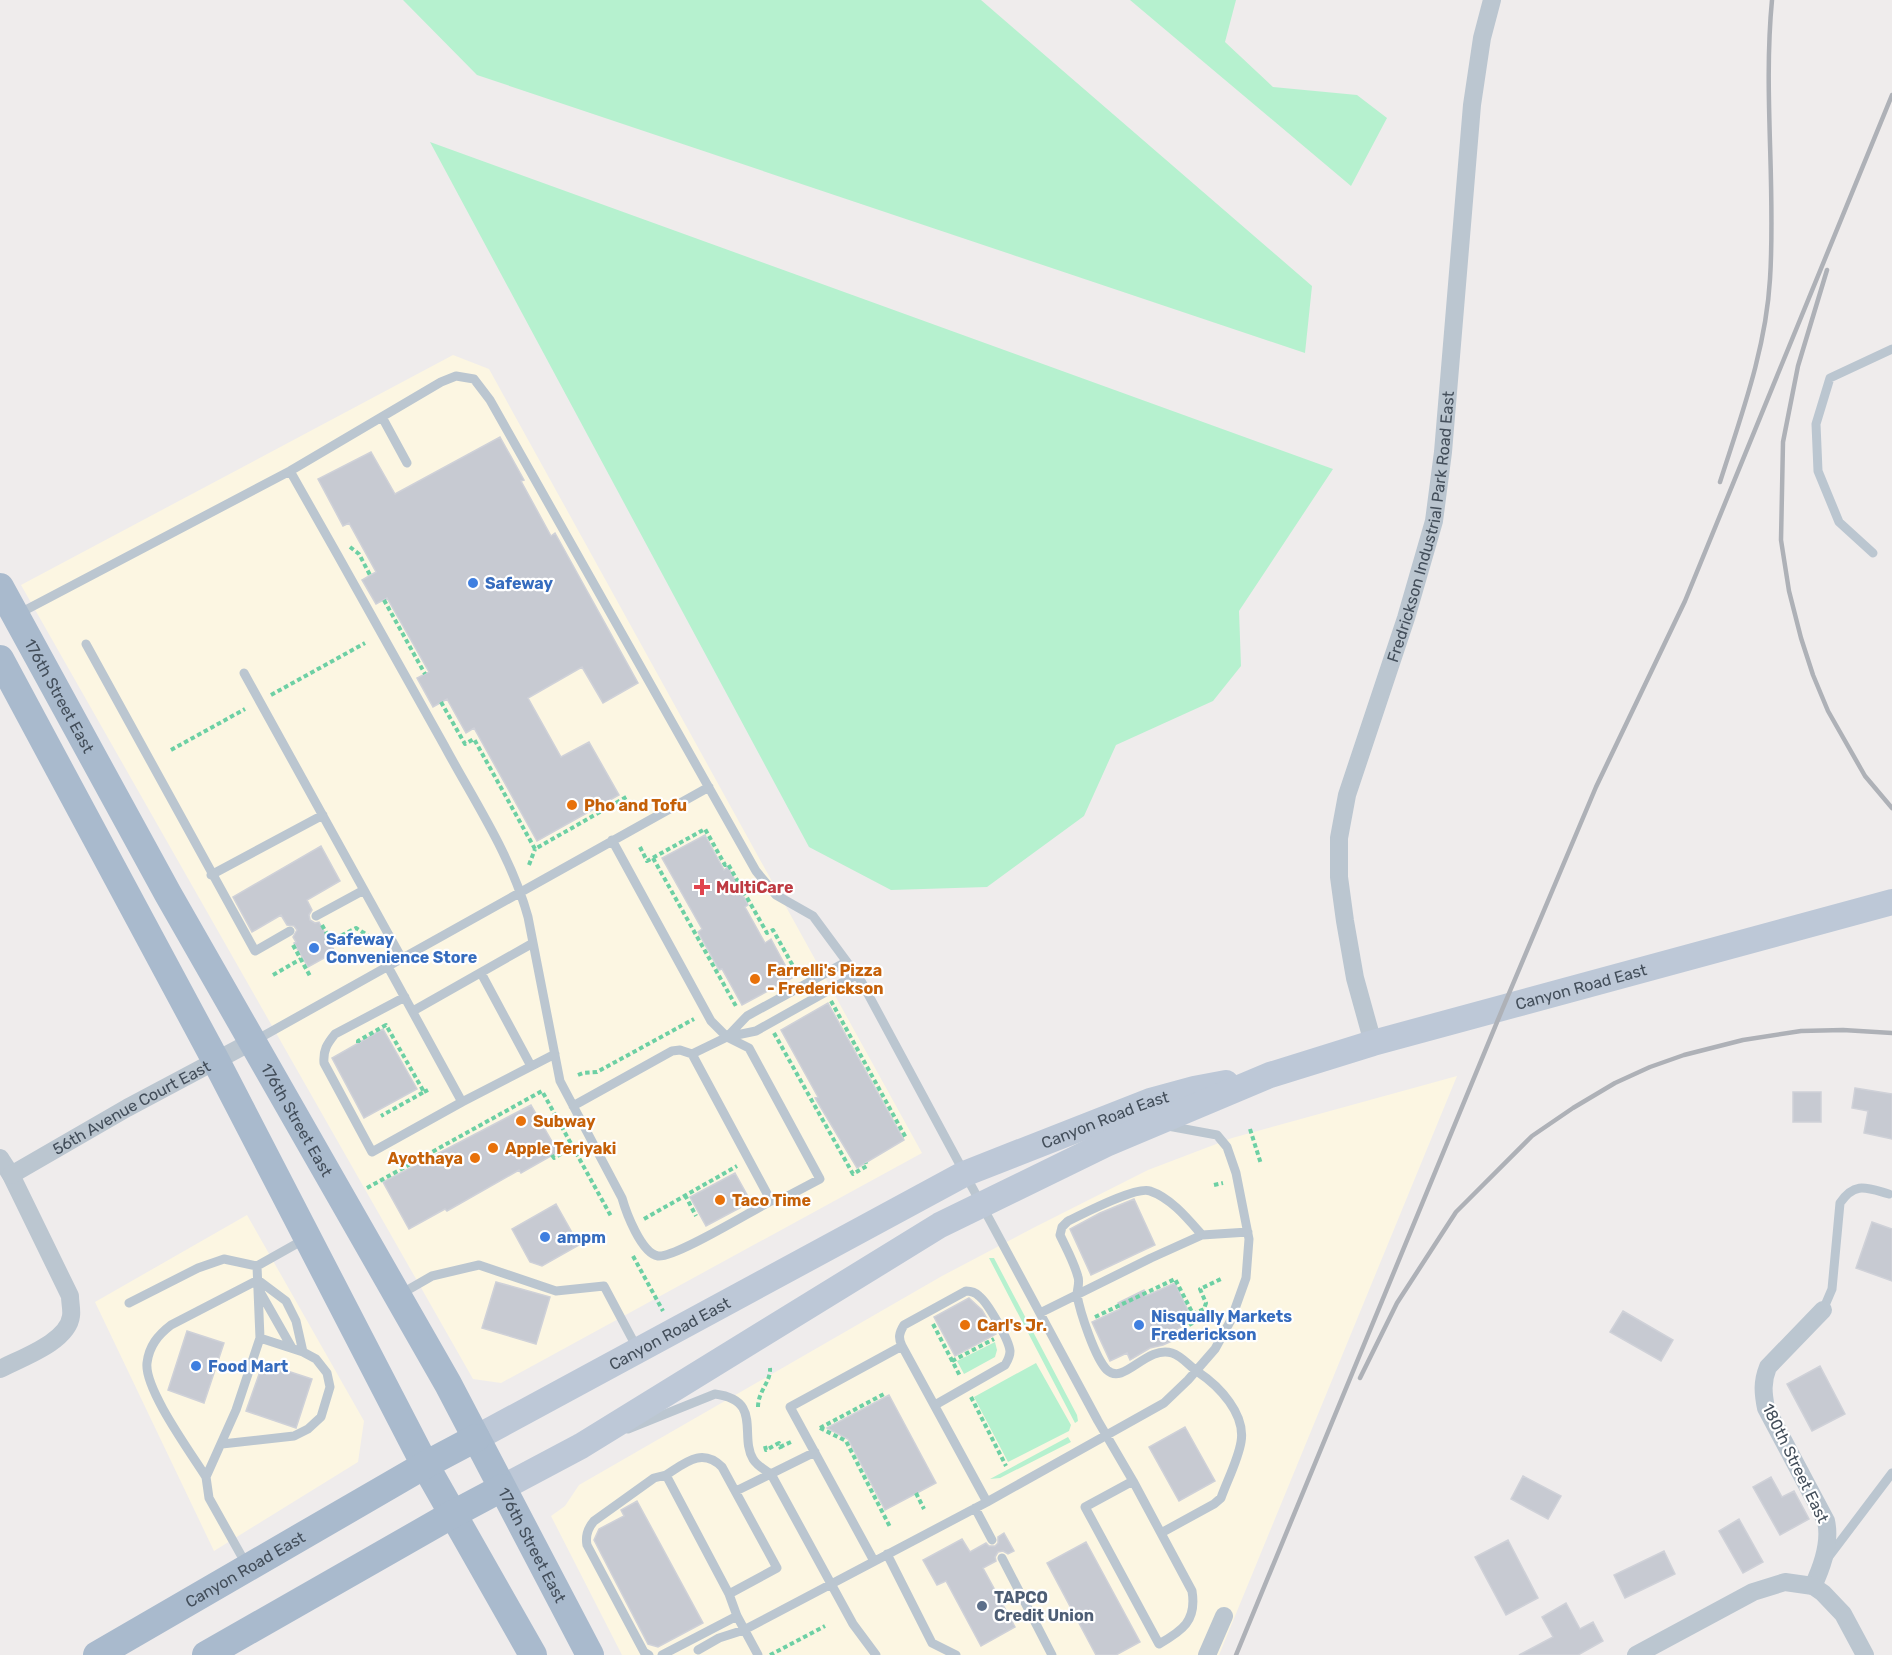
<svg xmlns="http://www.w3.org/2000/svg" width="1892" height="1655" font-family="Rubik,sans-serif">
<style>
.commercial{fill:#fcf6e2}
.green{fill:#b6f1cf}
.building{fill:#c7cad2;stroke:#cfd1d8;stroke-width:1.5}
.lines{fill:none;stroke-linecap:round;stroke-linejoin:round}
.path{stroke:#6dd0a4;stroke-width:4;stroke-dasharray:4.5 3;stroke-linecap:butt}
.service{stroke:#bbc6d0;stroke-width:9}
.minor{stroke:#bbc6d0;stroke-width:18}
.secondary{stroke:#bdc8d7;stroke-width:26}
.primary{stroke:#a9bacd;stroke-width:28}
.rail{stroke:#aeb1b7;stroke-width:4.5}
.shop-dot{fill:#3f7fe0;stroke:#fff;stroke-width:2}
.food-dot{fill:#e8710a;stroke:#fff;stroke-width:2}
.health-dot{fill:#e0444e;stroke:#fff;stroke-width:2}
.service-dot{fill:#5c6f8a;stroke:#fff;stroke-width:2}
.labels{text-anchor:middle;stroke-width:4.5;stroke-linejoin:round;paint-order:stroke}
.street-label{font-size:16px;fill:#434e5a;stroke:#fff}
.shop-label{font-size:16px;font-weight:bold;fill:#366cbe;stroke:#fff;text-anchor:start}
.food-label{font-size:16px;font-weight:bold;fill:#c56008;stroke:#fff;text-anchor:start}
.health-label{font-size:16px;font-weight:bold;fill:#be3a42;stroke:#fff;text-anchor:start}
.service-label{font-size:16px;font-weight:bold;fill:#4e5e75;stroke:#fff;text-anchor:start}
</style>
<rect width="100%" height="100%" fill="#efecec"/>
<path class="commercial" d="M453 355 489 369 922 1153 501 1383 473 1379 21 585Z
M1457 1076 1219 1655H622L551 1516 565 1506 579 1485 942 1276 1035 1227 1148 1170 1232 1138Z
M247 1215 364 1421 358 1462 214 1551 95 1302Z"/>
<path class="green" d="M403 0H981L1312 286 1305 353 477 75Z
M1130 0H1236L1225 42 1273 87 1357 95 1387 118 1351 186Z
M430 142 1333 469 1239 611 1241 666 1213 701 1116 745 1084 816 987 887 891 890 809 847Z
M989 1258H994L1077 1415 1078 1421 1075 1423Z
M995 1342 997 1350 995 1357 964 1374 957 1361Z
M1036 1363 1071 1425 1069 1431 1008 1462 974 1397Z
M1068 1437 1071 1442 1000 1478 990 1479Z"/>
<path class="building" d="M500 437 524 480 521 481 551 536 555 533 638 683 603 703 582 667 528 698 561 757 589 742 619 795 537 841 474 728 466 733 447 699 433 707 417 678 429 672 387 598 376 604 362 580 376 572 349 523 343 526 318 479 371 452 395 494Z
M705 835 724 870 728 867 748 905 745 907 765 943 771 939 792 978 742 1005 722 969 719 970 698 932 702 929 662 858Z
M321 846 340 881 307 900 312 910 309 915 310 920 315 923 319 922 335 952 308 967 294 943 296 942 293 937 297 930 294 926 287 925 281 915 252 932 233 897Z
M828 1003 904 1140 857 1168 815 1098 818 1097 781 1030Z
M383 1029 417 1089 364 1118 332 1058Z
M1855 1088 1892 1094V1139L1864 1133 1868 1111 1852 1108Z
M1793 1092H1821V1122H1793Z
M531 1105 558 1152 521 1173 519 1170 447 1211 445 1209 409 1229 383 1182Z
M735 1173 751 1202 706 1226 690 1197Z
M1134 1199 1155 1245 1091 1275 1070 1229 1100 1213Z
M556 1204 579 1245 542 1266 530 1262 512 1229Z
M1872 1222 1892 1229V1281L1856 1268Z
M496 1282 550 1297 536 1344 482 1328Z
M1175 1283 1193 1321 1177 1329 1181 1337 1163 1345 1150 1348 1130 1360 1127 1353 1110 1361 1092 1322 1120 1309 1118 1303 1144 1290 1146 1296Z
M969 1298 982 1310 996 1334 955 1356 934 1317Z
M1623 1311 1673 1340 1661 1361 1610 1332Z
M187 1331 224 1343 204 1403 168 1390Z
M263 1363 312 1379 296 1428 246 1411Z
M1820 1366 1845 1414 1812 1431 1787 1384Z
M889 1395 936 1483 885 1510 848 1439 827 1428Z
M1185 1427 1215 1481 1179 1501 1149 1447Z
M1523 1476 1561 1496 1548 1519 1511 1499Z
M1771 1477 1782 1497 1794 1491 1809 1519 1780 1535 1753 1487Z
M637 1501 703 1623 658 1647 648 1644 594 1540 599 1529 624 1516 621 1510Z
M1739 1519 1763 1562 1743 1573 1719 1531Z
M1004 1533 1014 1551 1008 1554 1003 1551 998 1552 995 1557 996 1561 983 1568 1015 1627 981 1646 946 1581 937 1585 923 1560 962 1539 970 1552 986 1543 989 1546H995L998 1543V1537Z
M1508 1540 1538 1598 1506 1615 1475 1557Z
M1086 1542 1140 1642 1116 1655H1096L1047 1563Z
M1664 1551 1675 1574 1625 1598 1614 1575Z
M1566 1603 1580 1629 1593 1622 1603 1641 1578 1655H1519L1553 1637 1542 1617Z"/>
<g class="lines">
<path class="path" d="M350 547 359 554 370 575
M384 600 425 674
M271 695 365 643
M441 702 465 744 474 739 535 849 628 796
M171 750 245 709
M640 847 647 861 705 829 725 865 728 864 767 933 773 930 798 975
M653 858 737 1008
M529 865 535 849
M322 925 331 941 356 928 372 938 374 946
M293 945 310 976
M273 975 301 959
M831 1001 906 1138
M774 1033 853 1174 867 1166 866 1163
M358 1043V1041L386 1025 424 1092 381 1116
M578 1075 583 1073 597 1072 694 1019
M424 1092 430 1089
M1250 1129 1261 1164
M552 1155 554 1158 573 1147
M1214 1185 1223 1183
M367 1188 542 1091 612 1218
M685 1195 696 1216
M644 1219 737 1166
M633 1256 663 1311
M1095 1317 1175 1279 1193 1314 1204 1309 1206 1303 1200 1289 1223 1278
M933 1324 960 1376
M1189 1325 1196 1321 1193 1314
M952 1361 994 1339
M971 1397 1006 1466
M758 1407C758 1391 771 1382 770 1368
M820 1428 846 1441 890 1527
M820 1428 884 1394
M765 1446 766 1450 779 1443 781 1449
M780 1447 793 1441
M916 1493 924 1509
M770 1655 825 1626"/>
<path class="service" d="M382 417 407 463
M290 471C342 562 393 654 444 745 474 801 511 855 528 917L560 1081 622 1198C626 1212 641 1253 658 1256 675 1258 751 1211 771 1201L784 1198 820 1179 749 1048 727 1037 711 1021 612 840
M1873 553 1839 522 1818 471 1816 424 1830 378 1892 349
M18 614 290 471 441 382 456 376 474 379 490 400 756 871 776 895 813 916 861 981 1098 1421 1133 1481 1192 1591C1197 1621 1182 1631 1159 1644L1085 1507 1133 1481
M86 644 255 951 290 931
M244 673 401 957
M211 875 323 815
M316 916 364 890
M387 965 462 1102 555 1054
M481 973 531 1066
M405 997 335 1034C327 1044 323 1050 324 1063L372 1152 462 1102
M413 1011 533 943
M727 1037 747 1016 846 962
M256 1040 709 787
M692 1054 771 1201
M573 1106 672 1051 680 1050 692 1054 727 1037 756 1031 856 975
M259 1290 292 1348
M399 1295 432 1276 479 1265 556 1291 604 1286 637 1348
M129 1303 198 1268 224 1259 257 1266
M1823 1310 1832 1289 1840 1203C1855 1181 1867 1188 1889 1194
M1040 1313 1151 1258 1202 1235 1248 1232
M902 1346C898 1338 899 1333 904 1325L966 1291C972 1291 975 1292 979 1296 988 1303 1009 1340 1010 1351 1010 1357 1008 1360 1005 1365L935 1405
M628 1429 715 1394C763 1400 739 1436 753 1459 757 1466 765 1470 771 1474L853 1624 876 1655
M222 1444 294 1436 308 1429 321 1417 330 1387 327 1373 316 1359 303 1352 260 1338
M206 1477C191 1453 144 1389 147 1363 149 1346 158 1335 171 1325L258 1280 286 1301 296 1321 303 1352
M736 1491 815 1452
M975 1508 992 1540
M1161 1533 1214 1504 1221 1498C1227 1481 1238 1460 1241 1442 1246 1414 1219 1386 1198 1372 1189 1366 1182 1356 1172 1353 1146 1345 1124 1386 1107 1370 1095 1358 1080 1312 1077 1295 1077 1289 1080 1283 1078 1277 1074 1262 1066 1248 1060 1235L1062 1227 1068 1221C1083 1214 1136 1186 1150 1191 1171 1198 1188 1219 1202 1235
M887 1554 932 1643 956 1655
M1002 1558 1052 1655
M1827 1559 1892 1473
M874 1561 790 1407 902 1346 987 1502
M246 1564 209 1498 206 1477 236 1410 260 1338 257 1266 305 1239
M729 1594 777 1568 722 1467C702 1447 685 1463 666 1475L729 1594 737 1616 758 1655
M698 1650 719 1638 744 1630 987 1502 1164 1403 1188 1380 1215 1349 1231 1320 1246 1278 1249 1239 1236 1173 1227 1147 1217 1135 1168 1126
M649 1655 644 1652 587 1545C585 1535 588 1528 594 1521L654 1478 666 1475
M662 1655 737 1616"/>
<g class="minor">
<path id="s1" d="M1373 1043 1355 978 1345 921 1339 877V838L1347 795 1406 618 1434 521 1443 452 1472 105 1482 38 1492 0"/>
<path d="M0 1158 11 1175 70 1296C70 1303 72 1310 71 1316 68 1342 21 1358 0 1369"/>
<path id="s2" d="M11 1175 127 1108 253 1041"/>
<path d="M1813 1586C1822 1567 1831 1543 1826 1521L1766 1408C1763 1393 1762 1382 1768 1367L1823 1310"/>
<path d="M1207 1655 1224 1616"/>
<path d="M1636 1655 1753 1592 1785 1582 1813 1586 1823 1593 1843 1614 1865 1655"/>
</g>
<g class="secondary">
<path id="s3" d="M476 1438 964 1174 1150 1101 1194 1089 1226 1083"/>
<path id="s4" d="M502 1488 581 1446 940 1225 1106 1144 1270 1075 1373 1043 1892 902"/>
</g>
<g class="primary">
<path id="s5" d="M0 587 168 894 448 1384 590 1655"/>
<path d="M0 659 216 1061 425 1465 533 1655"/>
<path id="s6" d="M97 1655 425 1465 476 1438"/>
<path d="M206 1655 453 1514 502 1488"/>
</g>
<path class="rail" d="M1827 270 1798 366 1783 442 1781 540 1789 591 1801 638 1813 675 1828 711 1865 776 1892 808
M1720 482C1741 416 1766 349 1770 279 1776 186 1763 93 1772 0
M1360 1378 1397 1303 1456 1212 1532 1136 1573 1108 1615 1083 1650 1067 1684 1055 1743 1040 1801 1031 1843 1030 1892 1033
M1236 1655 1502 1010 1596 787 1685 601 1892 95"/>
</g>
<g class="shop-dot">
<circle cx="473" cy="583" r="6"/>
<circle cx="314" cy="948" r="6"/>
<circle cx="545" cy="1237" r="6"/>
<circle cx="1139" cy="1325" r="6"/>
<circle cx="196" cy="1366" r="6"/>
</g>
<g class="food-dot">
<circle cx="572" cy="805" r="6"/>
<circle cx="755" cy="979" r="6"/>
<circle cx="521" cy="1121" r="6"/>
<circle cx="493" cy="1148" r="6"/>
<circle cx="475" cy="1158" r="6"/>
<circle cx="720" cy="1200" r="6"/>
<circle cx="965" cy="1325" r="6"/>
</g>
<path class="health-dot" d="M699 878h6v6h6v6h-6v6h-6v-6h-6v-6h6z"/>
<circle class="service-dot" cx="982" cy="1606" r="6"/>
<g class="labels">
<g class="street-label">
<text dy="6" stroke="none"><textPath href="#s1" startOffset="532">Fredrickson Industrial Park Road East</textPath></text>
<text dy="6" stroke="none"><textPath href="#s5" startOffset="124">176th Street East</textPath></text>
<text dy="6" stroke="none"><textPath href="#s4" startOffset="1197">Canyon Road East</textPath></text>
<text dy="6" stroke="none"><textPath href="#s2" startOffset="138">56th Avenue Court East</textPath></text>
<text dy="6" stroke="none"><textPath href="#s5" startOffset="610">176th Street East</textPath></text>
<text dy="6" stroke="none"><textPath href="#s3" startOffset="706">Canyon Road East</textPath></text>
<text dy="6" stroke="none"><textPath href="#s3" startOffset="220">Canyon Road East</textPath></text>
<text transform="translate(1796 1463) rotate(64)" y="6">180th Street East</text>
<text dy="6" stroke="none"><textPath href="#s5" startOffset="1096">176th Street East</textPath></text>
<text dy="6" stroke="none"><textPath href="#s6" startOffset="171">Canyon Road East</textPath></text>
</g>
<g class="shop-label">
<text x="485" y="589">Safeway</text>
<text x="326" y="945">Safeway<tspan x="326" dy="18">Convenience Store</tspan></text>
<text x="557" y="1243">ampm</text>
<text x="1151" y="1322">Nisqually Markets<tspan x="1151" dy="18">Frederickson</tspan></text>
<text x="208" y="1372">Food Mart</text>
</g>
<g class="food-label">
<text x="584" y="811">Pho and Tofu</text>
<text x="767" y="976">Farrelli's Pizza<tspan x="767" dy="18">- Frederickson</tspan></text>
<text x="533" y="1127">Subway</text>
<text x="505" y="1154">Apple Teriyaki</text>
<text x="463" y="1164" text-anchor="end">Ayothaya</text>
<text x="732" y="1206">Taco Time</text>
<text x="977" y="1331">Carl's Jr.</text>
</g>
<g class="health-label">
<text x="716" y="893">MultiCare</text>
</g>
<g class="service-label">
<text x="994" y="1603">TAPCO<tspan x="994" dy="18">Credit Union</tspan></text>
</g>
</g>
</svg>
